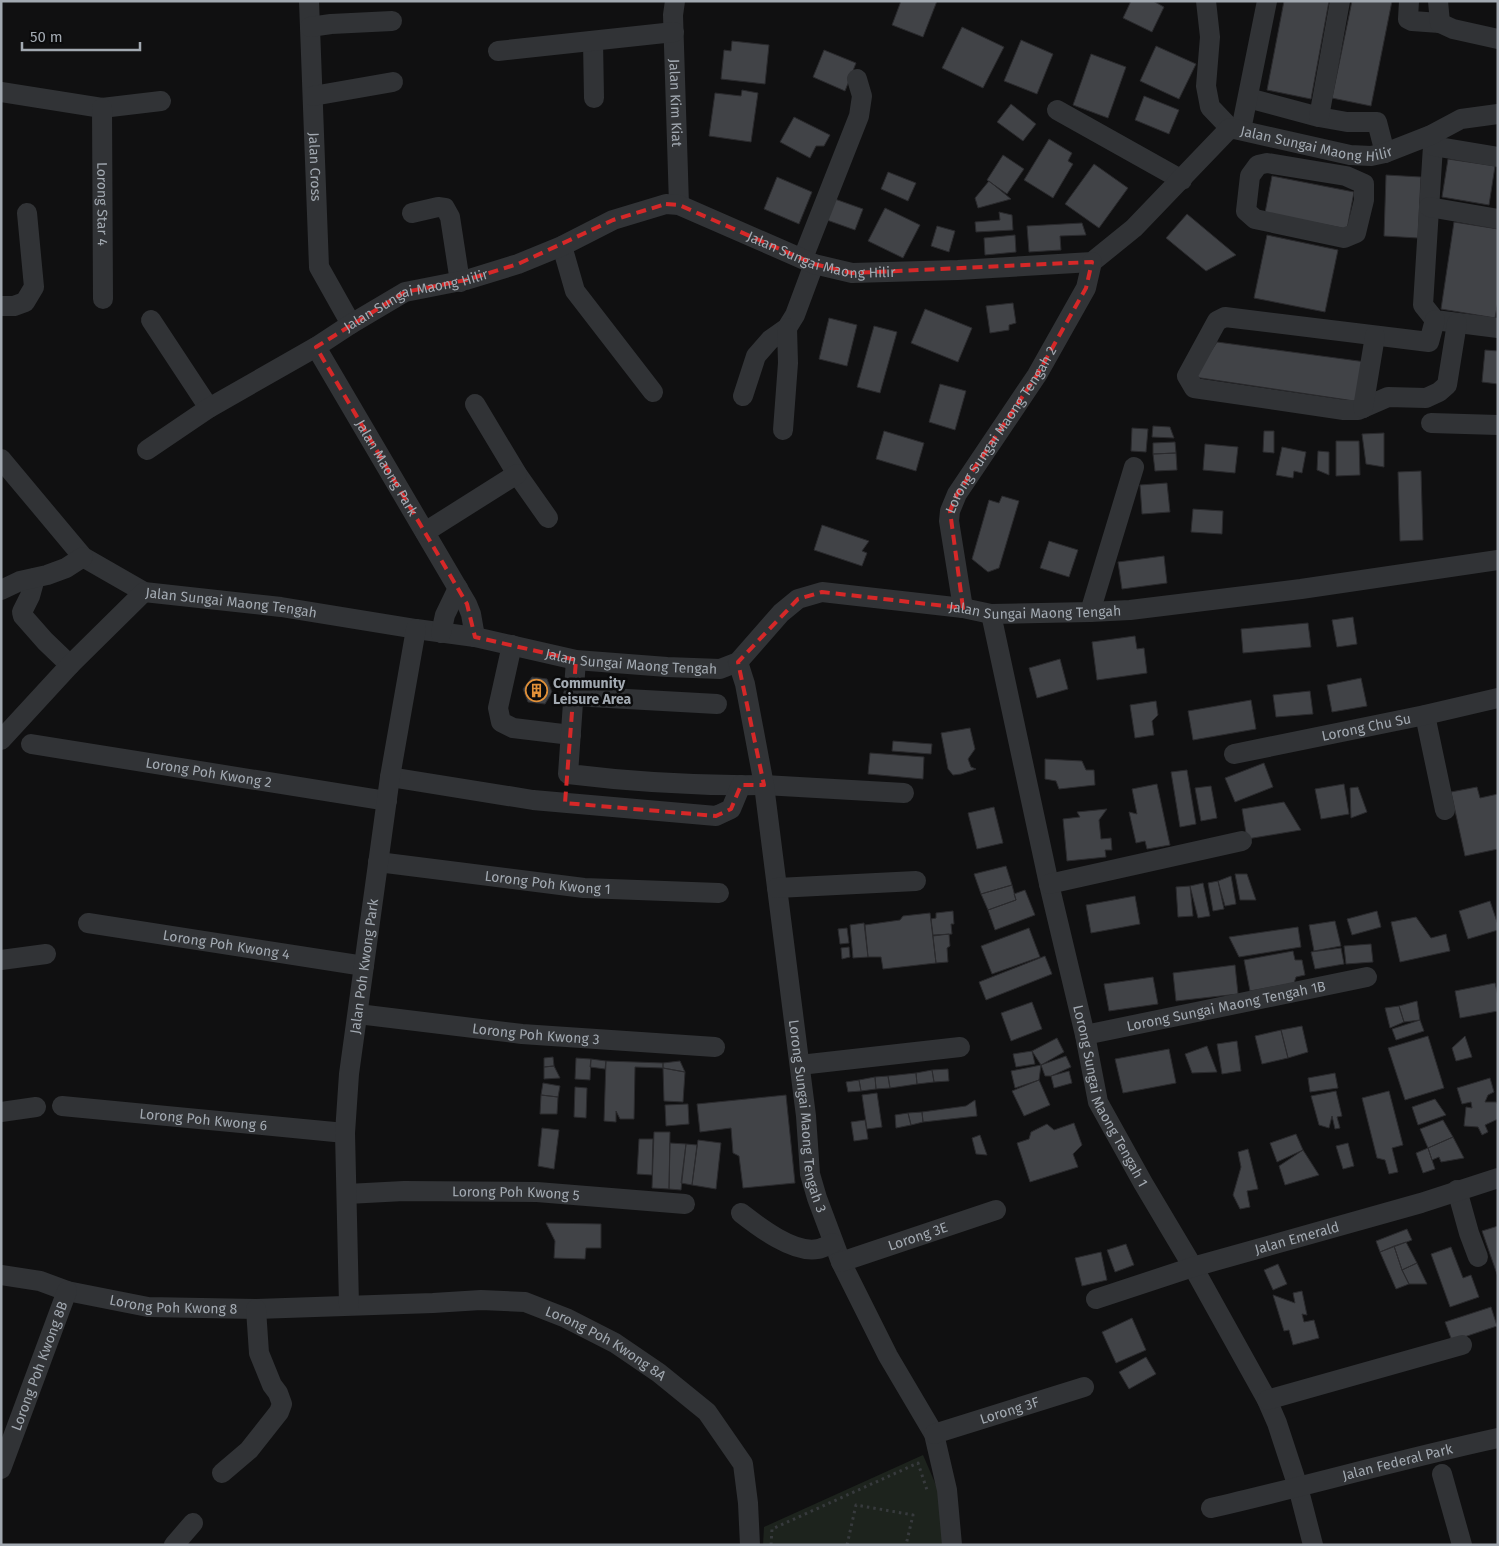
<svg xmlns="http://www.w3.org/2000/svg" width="1499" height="1546" font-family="'Fira Sans',sans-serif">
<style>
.green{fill:#1d231d}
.building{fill:#414347;stroke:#2a2a2d}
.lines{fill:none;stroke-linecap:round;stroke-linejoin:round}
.path{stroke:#373a3d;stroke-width:3;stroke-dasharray:2.5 4;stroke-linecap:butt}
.minor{stroke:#313336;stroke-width:20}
.marked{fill:none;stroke:#d62828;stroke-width:4;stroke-dasharray:10 6;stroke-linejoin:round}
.labels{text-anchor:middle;stroke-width:5;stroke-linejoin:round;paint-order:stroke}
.street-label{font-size:14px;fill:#a2a9b1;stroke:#0b0b0c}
.poi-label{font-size:14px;font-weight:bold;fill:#a2a9b1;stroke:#0b0b0c;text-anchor:start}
</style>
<rect width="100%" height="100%" fill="#101011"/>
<path class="green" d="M923 1455 939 1492 943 1545H763L764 1527Z"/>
<path class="building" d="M901 1H937L923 37 892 25Z
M1131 1H1153L1164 7 1152 32 1123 18Z
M1284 1H1329L1311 99 1267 90Z
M1352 1H1392L1371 106 1332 98Z
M962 27 1004 47 983 88 942 68Z
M1021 40 1053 54 1037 94 1004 81Z
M732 41 769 45 765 84 721 79 724 50 731 51Z
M1156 46 1196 64 1179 99 1140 81Z
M824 50 856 63 845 91 813 77Z
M1091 54 1126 67 1108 118 1073 105Z
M742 90 758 93 751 142 709 136 715 93 741 96Z
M1144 96 1179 110 1169 134 1135 120Z
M1011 104 1036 124 1023 141 997 122Z
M794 117 830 135 824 146H816L810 158 780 142Z
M1049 139 1072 153 1068 161 1073 164 1053 198 1024 180Z
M1003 155 1024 169 1007 194 987 180Z
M1448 159 1495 166 1489 205 1442 197Z
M1094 164 1128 188 1099 228 1065 204Z
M888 172 916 183 908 201 881 189Z
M1386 175 1421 177 1418 238 1384 236Z
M1272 176 1354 192 1347 229 1265 213Z
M777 177 812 192 799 224 764 209Z
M989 181 1011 199 978 208 975 198Z
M832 198 863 209 855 230 824 219Z
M885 208 920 225 903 258 868 241Z
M999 212 1012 215 1013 230 976 232 975 222 1000 220Z
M1187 214 1236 255 1206 271 1166 238Z
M1454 222 1498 229V301L1495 318 1441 309Z
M1082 223 1086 235 1060 236 1061 250 1029 252 1027 226Z
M937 226 955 231 949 252 931 246Z
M1015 235 1016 252 985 255 984 238Z
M1267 235 1338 250 1325 312 1254 298Z
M1013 303 1016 323 1009 325V330L990 333 986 306Z
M925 309 972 328 958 362 911 343Z
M829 318 857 325 847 366 819 359Z
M874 326 897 332 880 393 857 387Z
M1217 342 1366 362 1361 402 1194 377Z
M1485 350 1498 351V384L1482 382Z
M940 384 966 391 955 430 929 422Z
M1153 426 1170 427 1174 438 1152 437Z
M1132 428 1148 429 1146 452 1131 451Z
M884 431 924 443 916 471 876 459Z
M1264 431H1274V453L1263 452Z
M1384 433V467L1366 464 1362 434Z
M1336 441H1359L1360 475 1336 476Z
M1175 442 1176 453 1153 454V443Z
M1205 444 1238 447 1235 473 1203 470Z
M1282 447 1306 452 1302 473 1294 471 1293 478 1276 475Z
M1318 451 1329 452V475L1317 470Z
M1176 453 1177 470 1155 471 1153 454Z
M1421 471 1423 540 1400 541 1398 472Z
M1167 483 1170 512 1142 514 1140 485Z
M1002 496 1019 501 999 568 988 572 972 559 989 500 999 503Z
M1193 509 1223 511 1222 534 1191 532Z
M822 525 869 541 862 551 867 553 862 566 814 550Z
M1049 541 1078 550 1069 577 1040 568Z
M1164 556 1167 583 1122 589 1118 562Z
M1353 617 1357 644 1337 647 1332 620Z
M1308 623 1311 647 1243 653 1241 629Z
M1135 636 1137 649 1144 648 1147 673 1097 680 1092 642Z
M1060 659 1068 689 1037 698 1029 668Z
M532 677 547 679 552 692 545 704 528 702 523 689Z
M1361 678 1367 706 1332 712 1327 685Z
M1310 691 1313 714 1276 717 1273 695Z
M1251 700 1256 729 1193 740 1188 711Z
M1156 701 1158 715 1152 721 1154 735 1135 738 1130 705Z
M970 728 975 749 968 759 971 767 976 769 961 774 953 775 948 769 941 733Z
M893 741 932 744 931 754 892 751Z
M870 753 924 757 923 779 868 774Z
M1045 759 1082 761 1086 770H1094L1095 785 1059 789 1056 781 1045 779Z
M1264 763 1273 787 1235 802 1225 778Z
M1187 770 1196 824 1180 827 1171 772Z
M1157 784 1170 845 1147 849 1145 841 1136 843 1129 812 1137 814 1132 789Z
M1344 784 1349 814 1321 819 1315 789Z
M1211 786 1217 818 1201 821 1195 788Z
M1358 787 1367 812 1351 818 1350 788Z
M1477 787 1480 798 1498 794V849L1465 856 1451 792Z
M1284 802 1301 830 1247 839 1242 809Z
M994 807 1003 843 977 849 968 813Z
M1107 809 1099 820 1101 839 1111 838 1112 850H1105L1106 857 1067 861 1063 819 1080 817 1077 812Z
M1006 866 1012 885 981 894 974 874Z
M1235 874H1247L1256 900H1240Z
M1231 876 1236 904 1225 906 1218 881Z
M1218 881 1224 909 1213 911 1208 883Z
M1203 883 1210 916 1198 918 1190 886Z
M1012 885 1016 900 988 910 981 894Z
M1190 886 1193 916 1178 917 1176 887Z
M1025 890 1035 915 995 930 988 910 1016 900 1014 894Z
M1135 896 1140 924 1091 933 1086 905Z
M1490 901 1498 925V930L1468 939 1459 911Z
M953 911 954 924H951L952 934 933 935 931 919 936 918V913Z
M1377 911 1381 927 1352 935 1347 919Z
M930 913 936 963 883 969 881 957H868L865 925 900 920 903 916Z
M1416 917 1431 938 1446 934 1450 951 1400 962 1391 922Z
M1335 921 1341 946 1314 951 1309 925Z
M864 923 868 957 853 958 850 925Z
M1298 927 1301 947 1239 957 1229 937Z
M847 928 849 943 840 944 838 929Z
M1029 928 1040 957 992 974 981 946Z
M949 934 950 946 947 948 948 962 936 963 933 936Z
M1371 944 1373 962 1346 964 1344 946Z
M849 947 850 957 842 959 841 948Z
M1341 948 1344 964 1315 969 1311 952Z
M1293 951 1295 960H1302L1305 975 1296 977 1294 983 1250 991 1244 960Z
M1045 956 1052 974 986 1000 979 982Z
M1235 965 1238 994 1176 1001 1173 973Z
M1153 977 1158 1004 1109 1011 1104 984Z
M1495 983 1498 996V1011L1460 1018 1455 991Z
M1417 1001 1420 1020 1404 1022 1399 1006Z
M1032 1002 1042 1029 1011 1041 1001 1013Z
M1399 1006 1404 1022 1390 1028 1385 1008Z
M1420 1020 1424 1031 1396 1040 1392 1029Z
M1302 1026 1308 1052 1288 1058 1281 1030Z
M1281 1030 1288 1058 1262 1064 1255 1036Z
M1428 1036 1444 1088 1405 1100 1388 1048Z
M1465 1036 1472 1057 1456 1061 1452 1048Z
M1057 1038 1064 1052 1041 1065 1032 1051Z
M1237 1041 1241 1071 1222 1074 1217 1044Z
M1207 1046 1217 1072 1192 1073 1185 1054Z
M1169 1049 1176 1083 1123 1093 1115 1059Z
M1032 1051 1035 1064 1016 1067 1013 1054Z
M1066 1056 1071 1067 1051 1076H1045L1041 1065Z
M553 1057 554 1066 544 1067V1058Z
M576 1058 591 1059 590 1080 575 1079Z
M591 1059 606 1061 605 1069 590 1067Z
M606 1061 663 1063V1068L635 1067 634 1119H620L616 1111V1122L604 1121Z
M680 1061 685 1072 663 1068V1063Z
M1041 1065 1039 1080 1015 1088 1011 1071Z
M554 1066 560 1078 544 1079V1067Z
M663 1068 685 1072 683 1102 664 1101Z
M948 1069 949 1081 934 1082 932 1070Z
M932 1070 934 1082 917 1084 916 1073Z
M1069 1071 1072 1083 1054 1088 1051 1076Z
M916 1073 917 1084 890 1088 888 1076Z
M1335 1073 1338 1088 1310 1092 1308 1078Z
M888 1076 890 1088 876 1089 875 1077Z
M875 1077 876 1089 861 1091 859 1080Z
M1490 1078 1494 1092 1488 1095 1485 1102H1496L1498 1105V1119L1485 1125 1488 1132 1482 1135 1478 1127 1464 1126 1466 1107 1472 1108 1471 1102 1462 1104 1457 1088Z
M859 1080 861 1091 848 1092 846 1082Z
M1039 1080 1050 1105 1024 1116 1012 1091Z
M543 1083 560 1086 558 1097 541 1095Z
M575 1087 587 1088 586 1118 574 1117Z
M1336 1091 1342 1116 1337 1117 1340 1128 1335 1129 1332 1116 1329 1128 1319 1125 1311 1096Z
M1389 1091 1403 1145 1392 1148 1398 1172 1389 1174 1385 1160 1377 1158 1362 1098Z
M877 1093 882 1127 867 1129 862 1095Z
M541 1095 558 1097 557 1114H540Z
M786 1095 795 1183 743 1188 739 1156 733 1153 731 1128 700 1132 697 1104Z
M1435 1099 1446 1115 1418 1125 1412 1107Z
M975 1100 977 1116 923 1122 922 1112 966 1106Z
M688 1104 689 1124 666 1126 665 1105Z
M922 1112 923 1122 911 1125 908 1113Z
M908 1113 911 1125 896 1128 895 1115Z
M865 1120 868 1139 854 1141 851 1122Z
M1443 1120 1453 1137 1428 1148 1420 1129Z
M1074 1123 1082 1145 1073 1154 1078 1167 1030 1182 1017 1143 1029 1139 1031 1132 1047 1124 1054 1130Z
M542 1128 559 1130 554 1169 538 1166Z
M654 1132H670L669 1189 652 1188Z
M1296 1134 1303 1150 1277 1162 1270 1143Z
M980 1135 987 1155 976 1154 972 1138Z
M1453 1137 1464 1158 1441 1162 1439 1157 1432 1160 1428 1148Z
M639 1139H653L652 1175 637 1174Z
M698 1140 721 1143 716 1189 692 1185Z
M670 1143 686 1144 681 1190 669 1189Z
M1348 1143 1354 1166 1343 1169 1336 1146Z
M686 1144 697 1145 692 1185 681 1183Z
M1428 1148 1435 1169 1423 1173 1416 1153Z
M1248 1149 1258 1189 1247 1191 1250 1207 1240 1209 1233 1195 1241 1167 1238 1152Z
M1303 1150 1319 1175 1285 1185 1279 1166Z
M546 1223 601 1224V1248H586L585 1259 554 1258 555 1241Z
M1498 1226V1277L1482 1231Z
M1407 1229 1412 1240 1380 1252 1376 1241Z
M1406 1242 1417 1263 1402 1270 1394 1246Z
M1126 1244 1134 1265 1115 1272 1107 1250Z
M1394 1246 1402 1270 1409 1284 1396 1289 1380 1252Z
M1451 1247 1463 1278 1471 1275 1479 1297 1450 1307 1431 1254Z
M1101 1252 1107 1280 1082 1286 1075 1258Z
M1417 1263 1427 1284H1409L1402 1270Z
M1278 1264 1287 1284 1273 1290 1264 1270Z
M1302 1291 1307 1315 1302 1314 1304 1322 1314 1320 1319 1338 1293 1345 1289 1330 1284 1331 1273 1295 1295 1303 1293 1293Z
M1491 1307 1497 1326 1452 1341 1445 1322Z
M1132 1318 1146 1350 1116 1363 1102 1332Z
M1146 1357 1156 1374 1129 1389 1119 1372Z"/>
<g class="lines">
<path class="path" d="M771 1545 772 1529 918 1463 928 1493
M847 1545 856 1505 913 1515 906 1545"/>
<g class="minor">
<path id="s1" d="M309 1 319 267 351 324"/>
<path id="s2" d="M675 1 673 15 679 205"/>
<path d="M1206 1 1210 37 1206 86 1210 107 1230 128"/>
<path d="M1409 1 1408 19 1412 21 1440 23"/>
<path d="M1438 1 1440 23 1453 29 1498 39"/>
<path d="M310 27 331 24 392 21"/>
<path d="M593 41 594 98"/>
<path d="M498 51 674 32"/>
<path d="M1 92 102 108 161 101"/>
<path d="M313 96 393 82"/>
<path d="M1248 98 1319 117 1347 122H1377L1385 153"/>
<path id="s3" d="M102 108 103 299"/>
<path d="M1057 110 1182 180"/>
<path d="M1319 117 1340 1"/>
<path d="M1241 130 1267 1"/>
<path d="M1431 135 1433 146 1423 305 1435 320 1498 328"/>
<path d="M1433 146 1498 157"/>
<path d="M1267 163 1346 176 1364 184V200L1356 233 1344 238 1255 219 1246 211 1250 176 1258 165Z"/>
<path d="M1429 207 1498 219"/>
<path d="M412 213 438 207 445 208 450 217 460 282"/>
<path d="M562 246 575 291 653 392"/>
<path d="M803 258 859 116 862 96 857 79"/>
<path d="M1 306H14L25 302 34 287 27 213"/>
<path d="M151 320 209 408"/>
<path d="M1435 320 1429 342 1225 317 1217 321 1187 376 1194 388 1344 410H1358L1388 397 1426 398 1439 392 1447 385 1457 323"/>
<path id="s4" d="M316 347 467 604 471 614 475 637"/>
<path d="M743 396 756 356 770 340 787 328 795 315 814 264"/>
<path d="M475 404 517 474 548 518"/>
<path d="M1363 408 1375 336"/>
<path d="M1431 423 1498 425"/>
<path d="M783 430 788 363 787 328"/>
<path id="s5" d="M147 450 209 408 316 347 351 324 405 292 466 280 518 264 562 246 613 220 666 204 679 205 814 264 852 273 958 270 1092 262 1134 228 1230 128 1350 155 1371 156 1385 153 1431 135 1461 119 1498 114"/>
<path id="s6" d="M1 459 83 557 144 592 281 607 416 629 475 637 576 660 667 667 720 669 738 662 781 613 798 599 822 592 963 608 991 614 1090 612 1130 610 1301 589 1498 560"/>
<path d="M425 532 517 474"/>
<path d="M35 578 30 596 22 612 23 616 45 641 70 665"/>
<path d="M1 590 20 581 47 575 66 568 83 557"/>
<path id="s7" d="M963 608 949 521 950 511 957 494 1037 375 1086 288 1092 262"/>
<path d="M1090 612 1134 467"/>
<path id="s8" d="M991 614 1049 884 1085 1035 1098 1102 1143 1183 1193 1267 1267 1400 1277 1423 1298 1487 1313 1545"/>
<path d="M441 633 445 615 458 588"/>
<path d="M512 645 498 708 501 722 513 728 571 735"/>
<path d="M576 660 568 774C633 782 699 786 764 785L904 793"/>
<path id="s9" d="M738 662 745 684 764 785 806 1116 810 1174 817 1198 841 1262 888 1356 934 1434 947 1490 952 1545"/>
<path d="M573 696 717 704"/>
<path d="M1425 715 1445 810"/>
<path d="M1 740 70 665 144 592"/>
<path id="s10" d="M31 744 387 801"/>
<path id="s11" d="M1234 754 1425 715 1498 698"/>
<path d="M390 777 533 800 716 816 731 809 741 785"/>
<path id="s12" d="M378 862 584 888 719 893"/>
<path d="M1049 884 1242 841"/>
<path d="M777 888 916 881"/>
<path id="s13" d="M88 923 364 966"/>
<path d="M1 960 46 954"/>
<path id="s14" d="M358 1014 522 1034 715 1047"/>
<path id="s15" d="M1085 1035 1367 977"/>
<path d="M800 1065 960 1047"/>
<path id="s16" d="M62 1106 345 1133"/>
<path d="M1 1112 36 1107"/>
<path d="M1457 1190 1469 1233 1478 1257"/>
<path id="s17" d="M347 1194 404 1191 537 1192 685 1204"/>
<path d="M741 1213C759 1227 794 1254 818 1249 823 1248 828 1245 833 1243"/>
<path id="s18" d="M841 1262 996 1210"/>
<path id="s19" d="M1 1275 40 1281 67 1291 148 1307 256 1309 433 1303 481 1300 525 1302 566 1318 615 1343 659 1373 707 1412 743 1464 748 1503 750 1545"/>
<path id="s20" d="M1096 1299 1193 1267 1421 1203 1498 1178"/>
<path id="s21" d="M349 1305 345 1133 349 1074 390 777 416 629"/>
<path d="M1267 1400 1462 1345"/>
<path id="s22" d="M934 1434 1084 1387"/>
<path id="s23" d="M1 1469 67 1291"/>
<path d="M222 1473 249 1450 279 1412 282 1404 278 1393 272 1385 259 1353 256 1309"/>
<path d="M1442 1474 1462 1545"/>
<path id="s24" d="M1211 1508C1307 1486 1401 1459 1498 1438"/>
<path d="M174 1545 193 1523"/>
</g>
</g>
<path class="marked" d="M666 204 679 205 814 264 852 273 1092 262 1086 288 1037 375 957 494 950 511 963 608 822 592 798 599 738 662 764 785H741L731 809 716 816 565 803 576 660 475 637 467 604 316 347 405 292 466 280 518 264 613 220Z"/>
<defs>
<symbol id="building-ring" viewBox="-11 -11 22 22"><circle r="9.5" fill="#0b0b0c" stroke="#e19038" stroke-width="1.5"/><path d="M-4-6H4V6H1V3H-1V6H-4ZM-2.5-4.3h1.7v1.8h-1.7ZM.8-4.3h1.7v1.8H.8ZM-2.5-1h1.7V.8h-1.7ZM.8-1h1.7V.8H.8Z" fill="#e19038"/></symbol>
</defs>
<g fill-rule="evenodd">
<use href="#building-ring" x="524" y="678" width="25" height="25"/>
</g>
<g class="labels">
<g class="street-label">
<text dy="5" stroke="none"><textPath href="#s2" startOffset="102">Jalan Kim Kiat</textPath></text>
<text dy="5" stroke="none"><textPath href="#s5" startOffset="1300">Jalan Sungai Maong Hilir</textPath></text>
<text dy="5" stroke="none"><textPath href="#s1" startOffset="166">Jalan Cross</textPath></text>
<text dy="5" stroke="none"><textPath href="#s3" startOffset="96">Lorong Star 4</textPath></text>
<text dy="5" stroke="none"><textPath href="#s5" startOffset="745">Jalan Sungai Maong Hilir</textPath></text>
<text dy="5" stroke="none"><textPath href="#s5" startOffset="310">Jalan Sungai Maong Hilir</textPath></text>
<text dy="5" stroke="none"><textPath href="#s7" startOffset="194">Lorong Sungai Maong Tengah 2</textPath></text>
<text dy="5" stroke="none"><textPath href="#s4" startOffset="140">Jalan Maong Park</textPath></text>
<text dy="5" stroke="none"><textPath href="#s6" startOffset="286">Jalan Sungai Maong Tengah</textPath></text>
<text dy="5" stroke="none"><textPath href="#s6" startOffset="1126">Jalan Sungai Maong Tengah</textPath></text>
<text dy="5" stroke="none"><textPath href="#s6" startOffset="691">Jalan Sungai Maong Tengah</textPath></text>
<text dy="5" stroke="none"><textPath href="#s11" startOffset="135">Lorong Chu Su</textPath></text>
<text dy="5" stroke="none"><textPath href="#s10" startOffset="180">Lorong Poh Kwong 2</textPath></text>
<text dy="5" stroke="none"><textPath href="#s12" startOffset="171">Lorong Poh Kwong 1</textPath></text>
<text dy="5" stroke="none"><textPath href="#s13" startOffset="140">Lorong Poh Kwong 4</textPath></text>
<text dy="5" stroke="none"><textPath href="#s21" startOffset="340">Jalan Poh Kwong Park</textPath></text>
<text dy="5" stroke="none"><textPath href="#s15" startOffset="144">Lorong Sungai Maong Tengah 1B</textPath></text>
<text dy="5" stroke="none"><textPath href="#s14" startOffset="179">Lorong Poh Kwong 3</textPath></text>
<text dy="5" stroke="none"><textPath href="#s8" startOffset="498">Lorong Sungai Maong Tengah 1</textPath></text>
<text dy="5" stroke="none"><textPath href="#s9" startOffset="460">Lorong Sungai Maong Tengah 3</textPath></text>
<text dy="5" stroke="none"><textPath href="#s16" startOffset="142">Lorong Poh Kwong 6</textPath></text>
<text dy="5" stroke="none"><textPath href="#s17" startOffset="169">Lorong Poh Kwong 5</textPath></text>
<text dy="5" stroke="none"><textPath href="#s18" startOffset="81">Lorong 3E</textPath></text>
<text dy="5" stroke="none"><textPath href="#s20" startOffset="210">Jalan Emerald</textPath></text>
<text dy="5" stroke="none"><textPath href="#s19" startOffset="176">Lorong Poh Kwong 8</textPath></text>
<text dy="5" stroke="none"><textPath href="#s19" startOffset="619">Lorong Poh Kwong 8A</textPath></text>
<text dy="5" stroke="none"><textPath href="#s23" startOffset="110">Lorong Poh Kwong 8B</textPath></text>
<text dy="5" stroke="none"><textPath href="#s22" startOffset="79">Lorong 3F</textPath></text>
<text dy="5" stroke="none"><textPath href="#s24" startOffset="192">Jalan Federal Park</textPath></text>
</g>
<g class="poi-label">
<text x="553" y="688">Community<tspan x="553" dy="16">Leisure Area</tspan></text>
</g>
</g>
<rect width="1499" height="1546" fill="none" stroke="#a2a9b1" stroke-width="5"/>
<path d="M22 42v8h118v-8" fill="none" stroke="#a2a9b1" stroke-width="2.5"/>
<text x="30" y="42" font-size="15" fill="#a2a9b1" stroke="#0b0b0c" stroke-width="4" paint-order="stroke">50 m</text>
</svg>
